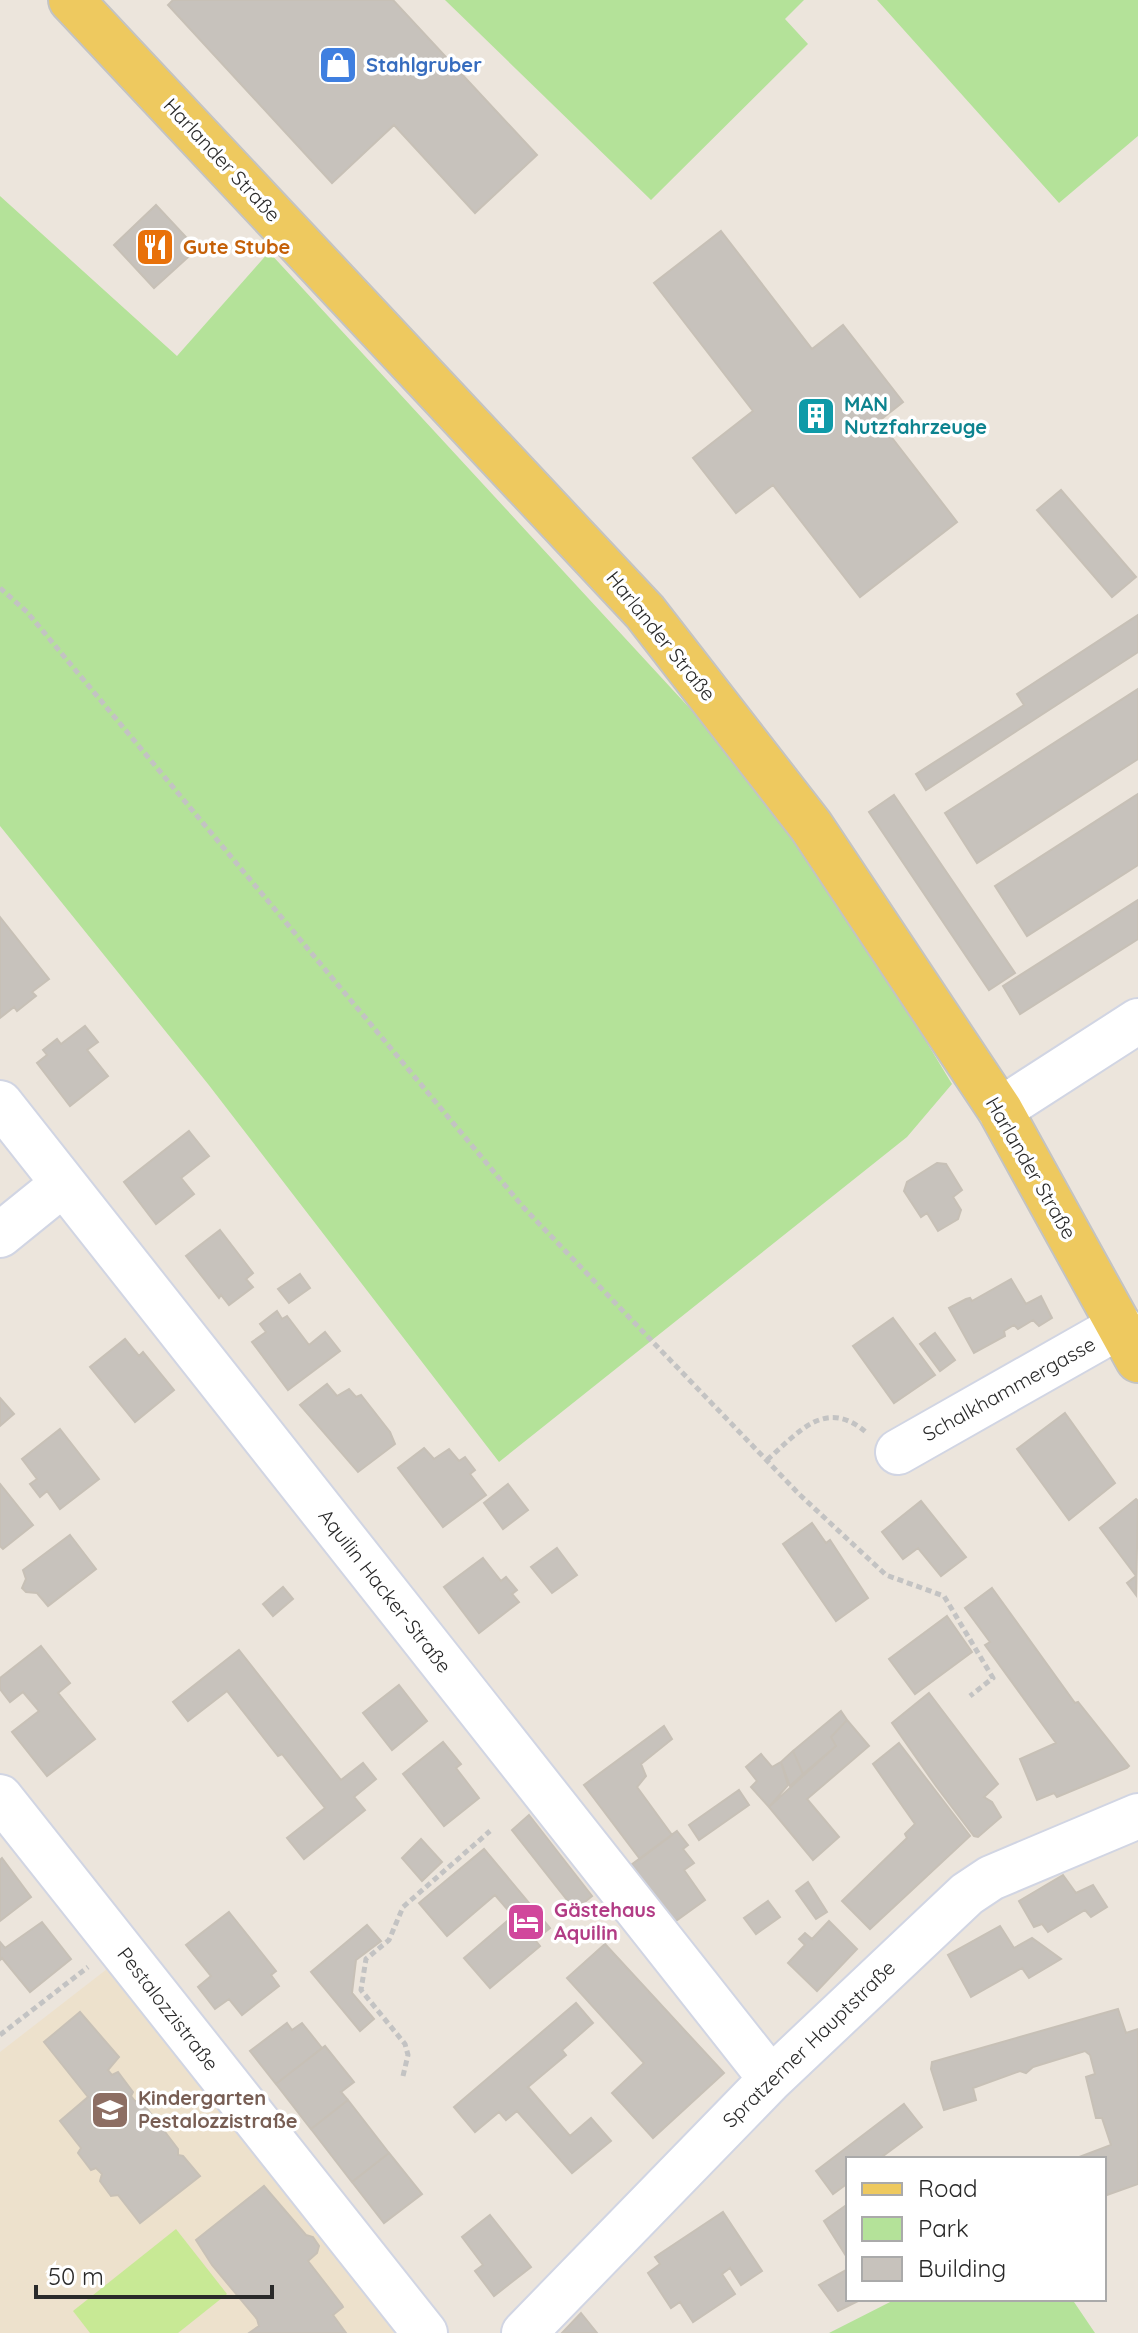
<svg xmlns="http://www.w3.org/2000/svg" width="1138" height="2333" font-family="Quicksand,sans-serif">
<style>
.education{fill:#ede1cc}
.green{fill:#b4e299}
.pitch{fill:#c8e995}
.building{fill:#c7c2bc;stroke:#c7c0b6;stroke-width:2}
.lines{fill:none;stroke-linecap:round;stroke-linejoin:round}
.minor-casing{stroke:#d1d5e3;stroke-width:48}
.major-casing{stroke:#c3c3c3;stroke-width:48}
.path{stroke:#c3c3c3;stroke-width:5;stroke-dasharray:6 4;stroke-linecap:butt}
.minor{stroke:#fff;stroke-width:44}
.major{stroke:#eec95f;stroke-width:44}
.labels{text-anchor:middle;stroke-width:7;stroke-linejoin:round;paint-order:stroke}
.shop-label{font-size:20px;font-weight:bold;fill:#366cbe;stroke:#fff;text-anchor:start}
.street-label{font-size:20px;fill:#2a2a2a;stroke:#fff}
.food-label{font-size:20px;font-weight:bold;fill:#c56008;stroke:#fff;text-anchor:start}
.culture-label{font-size:20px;font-weight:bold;fill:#0d838f;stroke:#fff;text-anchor:start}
.hotel-label{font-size:20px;font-weight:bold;fill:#b23c85;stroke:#fff;text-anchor:start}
.education-label{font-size:20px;font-weight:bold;fill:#785e54;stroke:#fff;text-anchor:start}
</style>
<rect width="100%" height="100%" fill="#ece5dc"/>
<path class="education" d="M107 1969 399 2333H0V2052Z"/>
<path class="green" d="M445 0H804L785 19 808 44 651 200Z
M877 0H1138V136L1059 203Z
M0 196 177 356 269 252 707 727 817 862 952 1084 907 1137 499 1462 208 1084 0 826Z
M896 2299H1072L1095 2333H829Z"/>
<path class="pitch" d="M176 2229 227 2294 178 2333H90L73 2311Z"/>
<path class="building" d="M173 0H393L537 155 475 213 394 125 332 183 168 5Z
M156 205 197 249 154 288 114 245Z
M721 231 812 349 843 325 903 402 879 421 957 522 860 597 773 485 736 513 693 458 753 411 654 283Z
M1061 490 1136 577 1112 597 1037 510Z
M1138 615V652L926 790 916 774 1024 705 1017 694Z
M1138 689V759L977 863 945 813Z
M1138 794V865L1027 936 995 886Z
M894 795 1015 973 989 990 869 812Z
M1138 900V939L1020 1014 1003 986Z
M0 917 49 979 32 992 36 996 17 1011 14 1007 0 1018Z
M85 1026 98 1042 87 1050 108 1076 70 1106 37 1063 47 1055 43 1050 57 1039 61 1044Z
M189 1131 209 1156 181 1178 194 1194 156 1224 124 1182Z
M937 1163 946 1164 962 1190 953 1197 961 1210 958 1219 938 1231 927 1213 921 1217 904 1191 907 1182Z
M220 1230 253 1273 246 1279 253 1287 229 1305 221 1295 219 1298 186 1256Z
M300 1274 310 1288 289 1303 278 1289Z
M1011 1279 1026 1304 1041 1296 1052 1318 1039 1326 1033 1320 1018 1329 1014 1325 1004 1331 1005 1336 974 1353 949 1308 966 1299 970 1298 972 1301Z
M277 1311 282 1319 287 1316 309 1345 325 1332 340 1351 288 1390 252 1342 266 1332 260 1324Z
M893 1318 935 1375 894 1403 853 1346Z
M935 1333 955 1360 940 1371 920 1344Z
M125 1339 139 1356 143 1352 174 1390 135 1422 90 1367Z
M327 1384 337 1396 349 1389 356 1397 361 1395 390 1432 395 1444 358 1472 300 1405Z
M0 1398 14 1414 0 1426Z
M1065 1413 1115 1483 1069 1520 1017 1449Z
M60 1429 99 1479 60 1509 47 1491 40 1497 30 1484 37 1479 22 1459Z
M424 1448 434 1459 449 1449 459 1461 465 1457 475 1470 470 1474 486 1495 443 1527 398 1468Z
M0 1484 33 1525 3 1549 0 1546Z
M508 1484 528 1510 503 1529 484 1503Z
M1136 1499 1138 1501 1136 1595 1127 1583 1136 1576 1100 1528Z
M921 1501 966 1557 941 1576 918 1548 903 1559 882 1532Z
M812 1523 826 1543 830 1540 868 1598 836 1621 783 1544Z
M70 1535 96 1569 48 1606 37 1593 26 1592 22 1588 26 1579 23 1570Z
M557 1548 577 1575 552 1593 531 1567Z
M483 1558 501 1581 506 1577 517 1590 512 1594 519 1602 479 1633 444 1587Z
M283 1587 293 1599 273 1616 263 1604Z
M992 1588 1075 1703 1078 1702 1129 1766 1127 1768 1057 1797 1054 1793 1037 1800 1020 1759 1056 1743 985 1645 990 1642 965 1608Z
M947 1616 972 1652 915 1694 889 1659Z
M41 1646 70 1683 58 1693 95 1739 47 1776 12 1732 39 1711 23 1692 10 1702 0 1689V1678Z
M239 1650 341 1780 363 1763 376 1779 354 1797 365 1810 304 1859 287 1838 325 1808 282 1754 278 1756 227 1691 188 1721 173 1702Z
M399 1685 427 1721 392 1750 363 1713Z
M929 1693 998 1784 984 1797 992 1802 1001 1817 978 1837 974 1836 936 1786 892 1723Z
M841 1711 847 1720 831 1737 836 1746 803 1774 793 1751Z
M847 1720 869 1746 807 1799 839 1837 813 1860 769 1807 836 1746 831 1737Z
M664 1726 672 1739 641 1764 646 1776 637 1787 672 1835 640 1859 584 1785Z
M443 1742 461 1764 456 1768 479 1798 444 1826 403 1774Z
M899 1743 970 1836 870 1929 842 1901 907 1838 905 1834 915 1824 873 1764Z
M793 1751 803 1774 790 1786 781 1762Z
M761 1754 772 1767 781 1762 788 1785 769 1807 751 1787 757 1781 746 1767Z
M739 1790 749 1805 699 1840 689 1825Z
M529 1815 592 1896 575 1910 512 1830Z
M677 1831 688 1845 683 1849 694 1863 684 1870 705 1900 673 1923 631 1865Z
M421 1839 442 1862 422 1881 402 1858Z
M484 1849 550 1928 535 1940 540 1946 490 1988 464 1958 513 1916 495 1895 447 1936 419 1903Z
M2 1858 31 1897 0 1921V1860Z
M1063 1875 1076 1893 1093 1885 1107 1907 1091 1917 1085 1910 1048 1932 1042 1924 1034 1927 1019 1901Z
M808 1882 827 1912 816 1919 796 1891Z
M768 1901 780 1917 756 1934 744 1918Z
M229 1912 276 1971 271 1975 279 1986 242 2015 229 1999 215 2009 198 1987 211 1976 186 1945Z
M829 1921 857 1949 817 1991 788 1963 805 1945 799 1939 805 1933 812 1939Z
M42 1922 71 1959 30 1992 2 1958 0 1960V1942L5 1948Z
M367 1925 381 1941 356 1960 352 1993 374 2019 360 2031 311 1972Z
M1000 1926 1014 1948 1032 1938 1061 1959 1029 1978 1022 1968 971 1997 948 1955Z
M605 1944 724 2073 653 2138 612 2093 644 2063 567 1978Z
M576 2003 593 2023 562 2050 566 2055 528 2087 570 2136 591 2118 611 2141 572 2173 517 2111 506 2120 499 2112 475 2132 454 2107Z
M1118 2009 1126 2033 1138 2029V2184L1104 2196V2159H1074L1111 2145 1102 2118H1096L1086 2077 1095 2074 1090 2055 1085 2051 1033 2067 1026 2073 1020 2071 973 2088 976 2100 944 2110 931 2069 932 2062Z
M80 2012 119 2057 108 2070 112 2075 118 2072 133 2092 131 2096 135 2101H141L155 2119 152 2125 156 2131 162 2128 178 2149V2155L183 2156 200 2176 140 2223 118 2195 111 2196 100 2181 102 2174 96 2168 91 2170 78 2153 81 2148 60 2121 88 2097 44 2042Z
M287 2023 292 2030 302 2023 322 2048 276 2084 250 2051Z
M325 2046 354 2082 341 2092 348 2100 311 2129 276 2084Z
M348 2100 389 2153 352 2182 311 2129Z
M904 2104 922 2127 879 2159H848V2183L833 2194 816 2171Z
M389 2153 422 2194 384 2223 352 2182Z
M264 2186 306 2235 313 2237 319 2246 317 2253 308 2261 342 2305 343 2307 333 2315 346 2333H249L259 2326 257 2319 212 2265 196 2240Z
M848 2204V2259L824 2221Z
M723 2212 762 2271 741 2285 730 2268 722 2274 735 2294 693 2322 680 2302 671 2308 648 2273 660 2264 655 2257Z
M490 2215 531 2267 494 2296 475 2271 483 2265 462 2237Z
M848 2269V2299H862L838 2311 819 2285Z
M581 2313 597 2333H562Z"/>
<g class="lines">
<defs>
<path id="minor" d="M0 1103 771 2079
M1000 1110 1138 1021
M0 1235 63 1184
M898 1452 1120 1326
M0 1797 425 2333
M524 2333 771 2079 967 1894 991 1878 1138 1816"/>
<path id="major" d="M71 0 645 612 811 826 1000 1110 1138 1360"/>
</defs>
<use href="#minor" class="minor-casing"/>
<use href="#major" class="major-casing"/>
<path class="path" d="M0 588 27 612 524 1208 799 1494 886 1575 944 1596 993 1678 970 1696
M767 1460C799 1432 826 1396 868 1434
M0 2035 88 1967
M403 2076 408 2055 405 2044 361 1990 366 1959 389 1940 403 1907 490 1831"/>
<use href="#minor" class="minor"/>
<use href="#major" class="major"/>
</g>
<defs>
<symbol id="shop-square" viewBox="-11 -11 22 22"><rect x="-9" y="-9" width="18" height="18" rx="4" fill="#3f7fe0" stroke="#fff"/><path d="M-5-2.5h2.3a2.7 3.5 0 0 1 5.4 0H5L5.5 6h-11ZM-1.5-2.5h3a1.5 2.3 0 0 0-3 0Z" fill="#fff"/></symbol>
<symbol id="restaurant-square" viewBox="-11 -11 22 22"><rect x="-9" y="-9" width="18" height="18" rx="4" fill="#e8710a" stroke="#fff"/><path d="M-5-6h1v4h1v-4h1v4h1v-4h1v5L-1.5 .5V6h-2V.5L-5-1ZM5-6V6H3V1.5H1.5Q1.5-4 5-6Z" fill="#fff"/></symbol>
<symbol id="building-square" viewBox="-11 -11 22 22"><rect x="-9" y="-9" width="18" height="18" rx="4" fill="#0f9aa8" stroke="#fff"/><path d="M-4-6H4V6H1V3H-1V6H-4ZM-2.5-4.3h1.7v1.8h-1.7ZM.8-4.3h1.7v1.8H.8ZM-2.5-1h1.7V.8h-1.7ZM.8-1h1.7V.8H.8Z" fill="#fff"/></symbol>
<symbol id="hotel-square" viewBox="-11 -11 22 22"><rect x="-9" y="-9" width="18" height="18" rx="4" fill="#d1479c" stroke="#fff"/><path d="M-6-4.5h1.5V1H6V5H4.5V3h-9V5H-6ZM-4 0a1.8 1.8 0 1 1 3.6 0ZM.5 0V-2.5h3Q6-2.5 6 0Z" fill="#fff"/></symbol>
<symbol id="school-square" viewBox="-11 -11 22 22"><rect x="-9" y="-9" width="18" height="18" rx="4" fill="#8d6e63" stroke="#fff"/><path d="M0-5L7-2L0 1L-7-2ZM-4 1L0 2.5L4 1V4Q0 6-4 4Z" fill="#fff"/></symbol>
</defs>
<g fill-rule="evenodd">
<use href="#shop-square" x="316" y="43" width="44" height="44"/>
<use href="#restaurant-square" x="133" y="225" width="44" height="44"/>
<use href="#building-square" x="794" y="394" width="44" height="44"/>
<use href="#hotel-square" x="504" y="1900" width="44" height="44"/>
<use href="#school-square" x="88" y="2088" width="44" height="44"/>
</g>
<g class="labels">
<g class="shop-label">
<text x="366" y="72">Stahlgruber</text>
</g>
<g class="street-label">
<text transform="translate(222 160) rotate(47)" y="7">Harlander Straße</text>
<text transform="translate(661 636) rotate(51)" y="7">Harlander Straße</text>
<text transform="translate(1031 1168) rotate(60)" y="7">Harlander Straße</text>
<text transform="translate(1009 1389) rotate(-29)" y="7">Schalkhammergasse</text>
<text transform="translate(385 1591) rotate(52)" y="7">Aquilin Hacker-Straße</text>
<text transform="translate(168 2009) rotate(52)" y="7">Pestalozzistraße</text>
<text transform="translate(809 2044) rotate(-44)" y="7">Spratzerner Hauptstraße</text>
</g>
<g class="food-label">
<text x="183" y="254">Gute Stube</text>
</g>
<g class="culture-label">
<text x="844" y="411">MAN<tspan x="844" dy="23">Nutzfahrzeuge</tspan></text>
</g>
<g class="hotel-label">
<text x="554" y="1917">Gästehaus<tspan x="554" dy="23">Aquilin</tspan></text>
</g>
<g class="education-label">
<text x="138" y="2105">Kindergarten<tspan x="138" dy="23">Pestalozzistraße</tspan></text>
</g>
</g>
<rect x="846" y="2157" width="260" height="144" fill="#ffffff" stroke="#aaaaaa" stroke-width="2"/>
<rect x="862" y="2183" width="40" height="12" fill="#eec95f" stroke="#aaaaaa" stroke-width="2"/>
<text x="918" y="2197" font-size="24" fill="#2a2a2a">Road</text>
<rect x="862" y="2217" width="40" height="24" fill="#b4e299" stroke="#aaaaaa" stroke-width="2"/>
<text x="918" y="2237" font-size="24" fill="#2a2a2a">Park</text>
<rect x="862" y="2257" width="40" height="24" fill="#c7c2bc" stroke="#aaaaaa" stroke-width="2"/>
<text x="918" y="2277" font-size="24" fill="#2a2a2a">Building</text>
<path d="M36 2285v12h236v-12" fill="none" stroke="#2a2a2a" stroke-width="4"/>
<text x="48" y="2285" font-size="24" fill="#2a2a2a" stroke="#ffffff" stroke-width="6" paint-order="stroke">50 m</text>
</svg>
